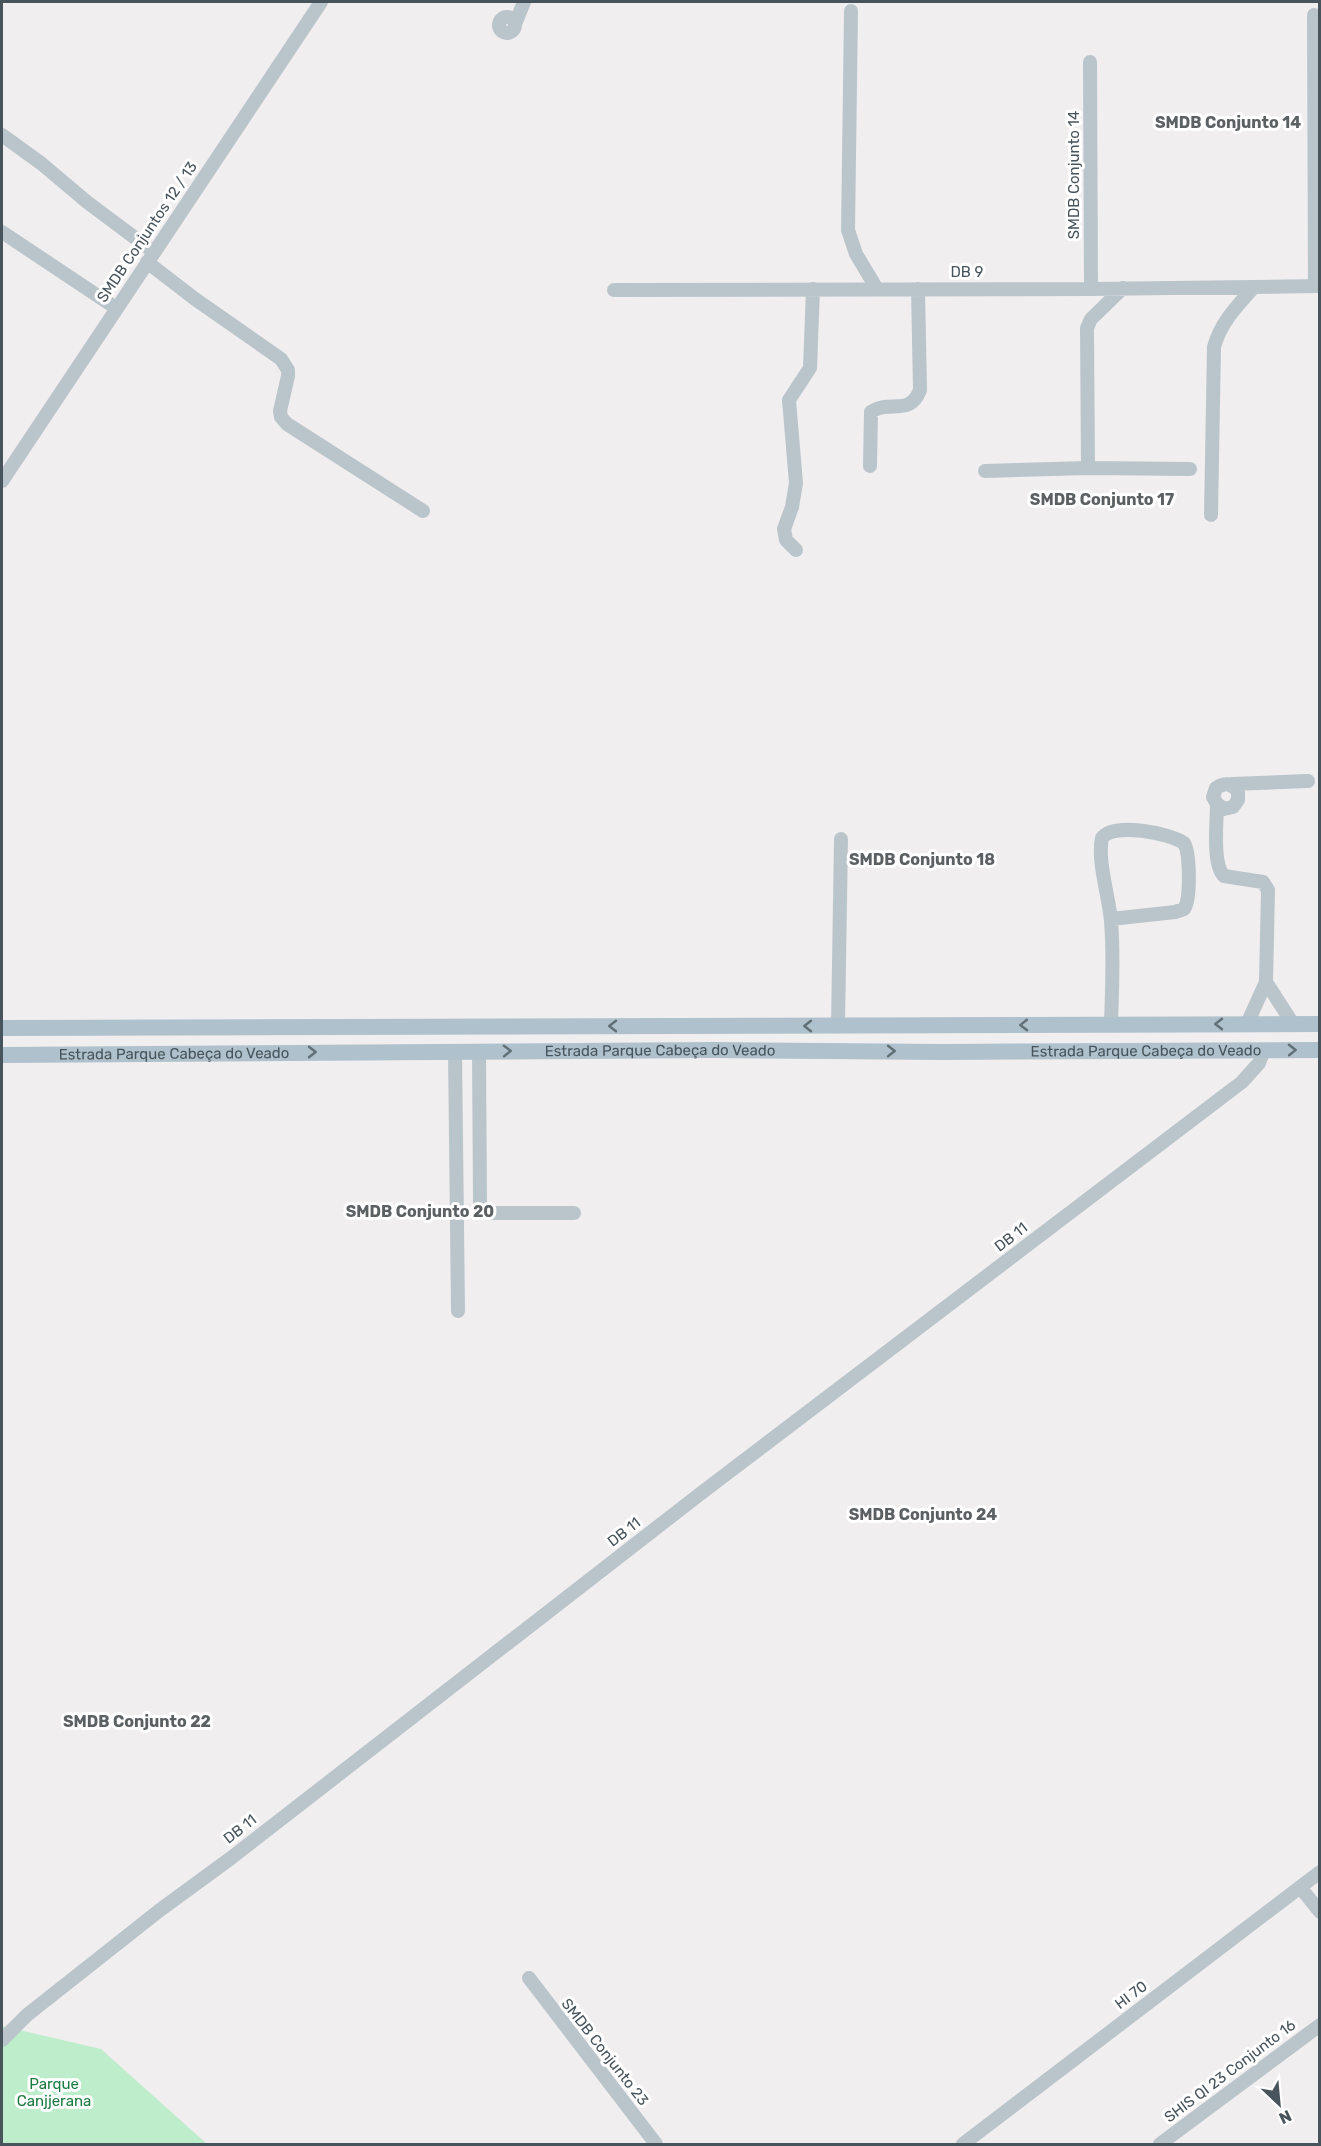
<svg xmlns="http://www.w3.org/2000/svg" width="1321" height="2146" font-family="Rubik,sans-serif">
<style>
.green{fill:#beedcb}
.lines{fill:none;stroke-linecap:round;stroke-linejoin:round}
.minor{stroke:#bac5cb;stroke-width:14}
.major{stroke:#afc1cc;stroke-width:16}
.oneway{stroke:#616f77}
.labels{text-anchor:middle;stroke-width:6;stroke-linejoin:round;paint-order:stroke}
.street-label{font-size:15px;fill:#47545b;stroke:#fff}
.park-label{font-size:15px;fill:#1b7a40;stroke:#fff}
.neighbourhood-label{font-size:16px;font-weight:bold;fill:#5b6063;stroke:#fff}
</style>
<rect width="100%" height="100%" fill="#f1eeef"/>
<path class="green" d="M2 2026 101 2049 207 2144H2Z"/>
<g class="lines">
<path class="minor" d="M851 11 848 230 856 254 877 289
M1314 15 1315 286
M499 25a8 8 0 1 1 16 0a8 8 0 1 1-16 0Z
M515 24 524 2
M1090 62 1091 289
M2 135 42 164 87 202 154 252
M2 232 116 308
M147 262 195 299 281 359 288 370V376L280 411 281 417 287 424 423 511
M1123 288 1091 319 1087 328 1088 468 1190 469
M614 290 1091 289 1320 286
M870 466 871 412C889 399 910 417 920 390L918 289
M985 471 1088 468
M2 481 321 2
M1211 515 1214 347C1221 322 1237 306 1254 287
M796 550 786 540 784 529 792 507 796 483 789 400 810 368 813 289
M1232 784 1308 781
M1217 804 1224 809 1233 807 1238 800V791C1230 783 1225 782 1216 788L1213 797 1217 804C1217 822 1212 864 1224 876L1263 882 1268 890 1266 982 1247 1024
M1111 919 1175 912 1184 909C1191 899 1190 853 1184 843 1169 833 1114 822 1102 838 1097 860 1109 897 1111 921 1114 956 1112 990 1111 1024
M1266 982 1293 1024
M838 1026 841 839
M455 1052 458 1311
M479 1052 480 1202 482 1209 489 1213H574
M1300 1887 1320 1912
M529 1978 656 2144
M2 2040 27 2015 160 1910 231 1858 700 1494 1242 1082 1259 1063 1264 1050
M963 2144 1320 1872
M1160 2144 1320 2025"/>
<g class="major">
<path d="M2 1028 1320 1024"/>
<path id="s1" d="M2 1055 712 1050 943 1052 1320 1050"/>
</g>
</g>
<defs><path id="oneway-chevron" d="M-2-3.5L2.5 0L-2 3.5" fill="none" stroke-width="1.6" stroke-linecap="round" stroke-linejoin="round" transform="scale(1.5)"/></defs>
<g class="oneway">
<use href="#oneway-chevron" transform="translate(1219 1024) rotate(180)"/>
<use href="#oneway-chevron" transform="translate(1024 1025) rotate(179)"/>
<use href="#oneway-chevron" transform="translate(613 1026) rotate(180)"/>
<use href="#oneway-chevron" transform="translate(808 1026) rotate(-180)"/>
<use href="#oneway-chevron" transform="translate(1292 1050) rotate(-1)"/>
<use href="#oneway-chevron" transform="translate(507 1051) rotate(-1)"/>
<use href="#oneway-chevron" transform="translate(891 1051)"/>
<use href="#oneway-chevron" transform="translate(312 1052)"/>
</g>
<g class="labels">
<g class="street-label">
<text transform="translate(1074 175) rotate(-90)" y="5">SMDB Conjunto 14</text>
<text transform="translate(147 232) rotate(-56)" y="5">SMDB Conjuntos 12 / 13</text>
<text x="967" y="277">DB 9</text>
<text dy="5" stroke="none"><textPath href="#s1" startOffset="658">Estrada Parque Cabeça do Veado</textPath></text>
<text dy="5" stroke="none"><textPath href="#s1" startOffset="1144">Estrada Parque Cabeça do Veado</textPath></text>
<text dy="5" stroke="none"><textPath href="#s1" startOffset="172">Estrada Parque Cabeça do Veado</textPath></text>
<text transform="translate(1011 1237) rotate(-38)" y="5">DB 11</text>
<text transform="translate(624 1532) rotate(-38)" y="5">DB 11</text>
<text transform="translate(240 1829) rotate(-38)" y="5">DB 11</text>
<text transform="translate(1131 1995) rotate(-37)" y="5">HI 70</text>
<text transform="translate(605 2052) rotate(52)" y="5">SMDB Conjunto 23</text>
<text transform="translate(1230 2071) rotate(-37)" y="5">SHIS QI 23 Conjunto 16</text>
</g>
<g class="park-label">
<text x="54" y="2089">Parque<tspan x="54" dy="17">Canjjerana</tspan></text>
</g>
<g class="neighbourhood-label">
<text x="1228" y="128">SMDB Conjunto 14</text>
<text x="1102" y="505">SMDB Conjunto 17</text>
<text x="922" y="865">SMDB Conjunto 18</text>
<text x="420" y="1217">SMDB Conjunto 20</text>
<text x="923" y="1520">SMDB Conjunto 24</text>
<text x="137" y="1727">SMDB Conjunto 22</text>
</g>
</g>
<rect width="1321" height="2146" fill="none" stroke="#47545b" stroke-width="6"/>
<g transform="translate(1279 2104) rotate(154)" stroke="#ffffff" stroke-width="4.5" paint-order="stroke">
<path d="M0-4.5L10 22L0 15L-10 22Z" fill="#47545b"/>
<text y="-9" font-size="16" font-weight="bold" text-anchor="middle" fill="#47545b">N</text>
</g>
</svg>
